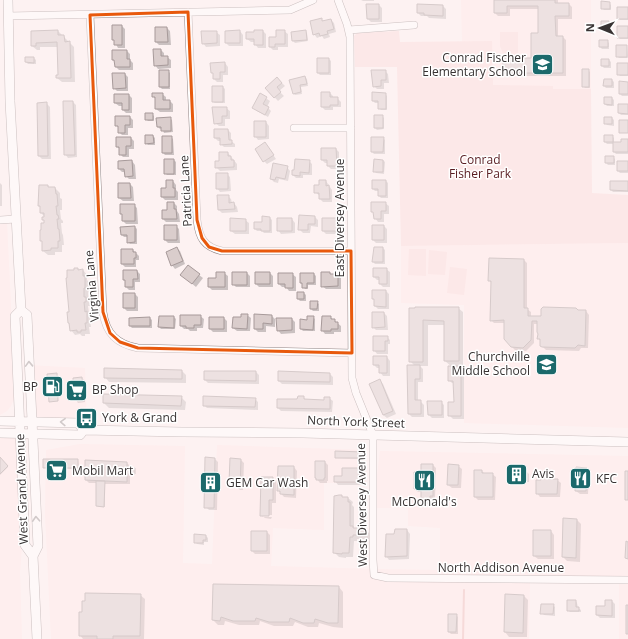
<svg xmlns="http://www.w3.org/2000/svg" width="628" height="639" font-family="'Open Sans',sans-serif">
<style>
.built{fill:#ffe8e8}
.green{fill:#fbdbdb}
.shadow{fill:#0003}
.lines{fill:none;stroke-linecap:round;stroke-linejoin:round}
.stream{stroke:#eebcbb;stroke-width:2}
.building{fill:#dacdcc;stroke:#a79a9a}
.minor-casing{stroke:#918585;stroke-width:8}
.secondary-casing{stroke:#918585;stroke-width:10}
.minor{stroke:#fff;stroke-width:7}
.secondary{stroke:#fff;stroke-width:9}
.oneway{stroke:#9c9999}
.marked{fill:none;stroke:#e8590c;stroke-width:3;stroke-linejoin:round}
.labels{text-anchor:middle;stroke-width:3;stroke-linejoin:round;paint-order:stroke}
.poi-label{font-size:12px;fill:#383333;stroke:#fff;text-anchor:start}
.park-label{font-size:12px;fill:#591d22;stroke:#fff}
.street-label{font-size:12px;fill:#383333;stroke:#fff}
</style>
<rect width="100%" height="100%" fill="#fdf2f2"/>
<path class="built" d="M461 0H591V89H492V41L462 42Z
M7 222 15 390 14 399 11 406 7 411 0 415V223Z
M628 243V428L464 423V305L401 303V246Z
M27 365 85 368 87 426 29 424Z
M24 428 26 495 20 572 22 639H0V429Z
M80 444 185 446 183 563 212 564 217 445 366 450V483H324V530L273 528 271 566 377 569 440 570V528L408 526V508H373L380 451 628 456V639H619V582H530L529 639H51L45 514 46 450Z"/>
<path class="green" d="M399 31 400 42 492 41 493 85 553 86V89H591L592 193 628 195V243L401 246 397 67H355L354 36 357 33Z
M500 32H518V56H504L500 46Z
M409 249H426V276L408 275Z
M429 250 447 252 445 275 428 274Z
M450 267 467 269 464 295 447 293Z"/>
<path class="shadow" d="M361 0H374V1H363Z
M495 0H558V4H569L572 7V19H558V37H563L566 40V76H508L504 73 532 59 539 34V9H510V16H498L495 13Z
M609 3 611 5V10H604L602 8Z
M367 5H379L382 8V22H371L368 19Z
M443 6 446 9V19L429 18 427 16H421L418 13Z
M628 8V20H620L618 18Z
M321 19 324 22 331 20 334 23 336 32 329 34 330 37 324 39 322 36 317 38 314 34Z
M602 22H609L611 24V30H604L602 28Z
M122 26 125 29V48H118L113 39Z
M167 28 170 31 171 45H159L156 42Z
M628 28V39H620L618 37Z
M58 31 74 47 75 82H62L57 78 59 76 58 47H40V50H37L32 46V32Z
M240 31 243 35V46H229L226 43Z
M263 31 266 34V48H258L255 44V42H251L247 39Z
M284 31 288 34V47H278V50H273L270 47Z
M305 31 307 33 308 41 295 43 293 41Z
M216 32 220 35V46L206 47 203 43Z
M607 41 609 43V49H602L600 47Z
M627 46 628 58H619L617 56Z
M161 50 164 53V57H167L171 60V68L158 69 155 65Z
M127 51 130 54V60L133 63V70H119L116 67 115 62 113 60Z
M34 58 36 60V64H28L26 62Z
M329 59 331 61V75H320L318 73Z
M609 60 611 62V68H604L602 66Z
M225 63 228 67V75H223V82H217L214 79V74L212 72Z
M628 64V76H620L618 74Z
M588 70 590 72V88H585L583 86Z
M168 71 170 73V89H162L160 87Z
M385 71 388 74 389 83H384V89H377L374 86Z
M125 74 128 77V91H117L114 88Z
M305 77 307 79 308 86 301 87 302 94 295 95 293 93Z
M277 78 285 86 279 91 284 96 278 101 266 88Z
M612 80 614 82V88H606L604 86Z
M628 83V96H622L620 94Z
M223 87 225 89V103H215L213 102Z
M330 93 333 96V98H337L341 102V107H333V110H325L322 107Z
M162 94 166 97V101H170L173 104V112H160L156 109V100L153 96Z
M385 94 387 96V110H381L379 108V103H375L373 101Z
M129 95 132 98V113H126L123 110V106H119L115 103Z
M261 95 270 101 267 107 271 111 268 117 257 111 254 108Z
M612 98 614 100V106H607L605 104Z
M73 102 76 105 77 157 68 158 65 154Z
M46 103 50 107 51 159H42L39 156Z
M628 105V115H621L619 113Z
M226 108 230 111V119H225V126H219L215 123Z
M152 114 154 116V121H148L146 119Z
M382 116 384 118V129L377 130 375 128Z
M130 117 133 120V128H128V135H122L119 132V128L116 125Z
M170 118 172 120 173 132 164 133 162 128 160 129 158 127Z
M605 118H612L614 120V126L607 125 605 123Z
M266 122 269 126V139L258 140 255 136Z
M228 130 231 133V141L235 144V147H224L221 144V141H218L215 138Z
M153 136 155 138V145H148L146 143Z
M612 136 614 138V143H622L628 140V154H616L614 152V144H607L605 142Z
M171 137 173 139 174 155H165L163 153Z
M131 138 134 141V149H129V157H123L120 154V149L117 147Z
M383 138 385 140V154H374L372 152Z
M265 143 276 159 267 164 264 161Z
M322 149H336L339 152V169H331L328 166V163H325L322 160Z
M228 153 237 164V170L220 171 216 167Z
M613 157 615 159V165H608L606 163Z
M174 160 176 162V175H167L165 173Z
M383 160 385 162 384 174 376 173 374 171Z
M132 161 135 165 136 179H129L126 176 125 172H122L119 169Z
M309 161 312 164V175H303V178H296L293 175Z
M628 162V173H620L618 171Z
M287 167 290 171 288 181 279 179 278 183 274 182 271 179Z
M227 174 230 177 231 191 220 192 217 188Z
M173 181 176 185V190L178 192V200H165L162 197Z
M326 181 332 190V202H323L320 199V196L315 192 320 185Z
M386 181 388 183V198H381L379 196V191H375L373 189Z
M628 182V192H613L611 190Z
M0 183 2 185V206H0Z
M130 184 133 187 134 201H123L119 198Z
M48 186 50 188H55L60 193V198L62 199V210H60L61 219 63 221V223H61L62 233 63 235 64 245H62V252H55V255H48L43 251 41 231 45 224 46 218 41 213V208L39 206V196Z
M218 196H228L231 199 232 203H234L237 207 238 212 222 213 219 210Z
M174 203 177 206V211L179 214 180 222H166L163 219Z
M385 203 389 206V214H384V222H378L375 218 374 214 372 211Z
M134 205 137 208 138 224H126L123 221V216L121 213Z
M315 217 318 220V227L311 226 310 233H303L299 229Z
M270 218 272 220V233H264L262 231H257L255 229Z
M292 219 295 223V233L281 234 278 230Z
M337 219 340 223V234H326L323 231Z
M245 220 249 223V234H235L231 231Z
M176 226 179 229 180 243H168L165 240Z
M384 226 387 229V243H376L373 240Z
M135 227 137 229V244H130L128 242V237H124L122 235Z
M177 248 180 251 185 264 175 269 172 265Z
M383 248 385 250V264H375L373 262Z
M133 250 139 256V260H136V267H125L122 264Z
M524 260 527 263V309L531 312V317L578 311H586L589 315 588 348H581L579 351 546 350 541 345V341L538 338V324H534V343L526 351 515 350 512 347 505 323H494L491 320 492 284 489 280Z
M78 269 80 271 83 270 87 275V280L89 282 88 301 90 303V306H88L91 327H89L90 334H85V336H82L80 334 75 335 71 330 70 325 69 323 68 313H70L75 271Z
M386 269 390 272V287H383L380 284V280H377L374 277Z
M137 271 140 274V282H135V290H129L126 287V282L124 280Z
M224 273 228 276V290H212L209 287Z
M247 273 250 276V287H236L233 284Z
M256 273H270L273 276V287H259L256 284Z
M322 273H330L332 275H338L341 278V289H326L322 286Z
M292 274 296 277V291H289L286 287H282L279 284Z
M314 274 316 276V285H308V289H305L301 283Z
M199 275 203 278 196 287 185 278Z
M386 291 389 294V309H378L375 306V301L373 299Z
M304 293 306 295V301H300L298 299Z
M135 294 138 297V311H127L124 308Z
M317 302 319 304V311H313L311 309Z
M458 308 463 312V366H459L464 370V419H453L449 415 455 403 454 383H452L449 380 452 367 445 361V325H428V366H420L423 369V382H418V401H420L424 405V417H412L409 414 415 366 410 361V309Z
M384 313 387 316 388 330H376L373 327Z
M247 315 251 318 250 331H237L233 328 242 318Z
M200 316 204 319 203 328H197V331H190L188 329H184L181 326Z
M272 316 275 319V327L266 326V332H258L255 329Z
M174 317 176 319 175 329H161L159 327Z
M313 317 315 319V331H303L301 329 308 321Z
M330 317 341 326V332H334V334H325L322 330Z
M150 318 152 320V328H132L130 326Z
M224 318 227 321V332H213L210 329Z
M292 319 295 322V333L281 334 278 330Z
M387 337 390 340V344H388V354H377L374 350Z
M387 357 390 361V376H383L380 372V368H377L374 365Z
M182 371 186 375V383L109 382 105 377Z
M256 372 259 375V384L208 383 205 380Z
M330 374 333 377V385L282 384 279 381Z
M82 378 85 381V402L78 403 72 394 74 388Z
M379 380 383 384 396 414 387 418 383 415Z
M181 397 186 402 185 410 109 408 104 403Z
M303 397 306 400 325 401 329 398 333 401 332 412 281 411 278 408Z
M255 399 258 402V410L207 408 204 405Z
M441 402 444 405V418H432L429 415Z
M364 453V459L336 458Z
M0 458 8 467 0 475Z
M215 459 218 462 217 510H209L206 507Z
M78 460 79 469 58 468 62 472V477H57L54 473V468L44 467Z
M241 460 244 463 243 490H240L236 486H234L231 483Z
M86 461 127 463 130 466V469H135V474H130V484H105V507L97 506V483H89L86 480Z
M325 462 328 465V481H327V483H320L317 479Z
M433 465 436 468 435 499H433L432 504H425L422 501V492H418L415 488 422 474Z
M458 466 462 469 461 488H452L448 485Z
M279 467H294L297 471 296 498 284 497 278 490Z
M361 469 364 472V485H338L335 481Z
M586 469 589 472 588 494H580L576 491Z
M482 471 485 474H492L496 477 495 500H478L475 497Z
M526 471 529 474V482L512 481 509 478Z
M550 475 553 480H557L561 483 560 497H540L537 493 542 481Z
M273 478 276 481V503H272V515H263V517H272L271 519 265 518 261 515Z
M341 496 343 498H348L353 502 352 505 354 507V529H364L369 533V539H357V541H354L353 557H346V558L339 557 334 552Z
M577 520 581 524 580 562 567 561 563 557Z
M407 530 410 534 409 559 389 560 386 556 395 535Z
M534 531H551L554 535V559H538L534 556Z
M252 532H267L270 535V554H255L252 551Z
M206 536 208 538V542H204V545L197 544 195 542Z
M214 585 339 587 343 592V628L333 627 319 623 318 627H308L295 622 293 626H274L260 621 259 625H239L225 621 224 625H218L213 620Z
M140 595 145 599 144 639H83L80 635Z
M506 595 524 596 528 600 527 637H509L505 632Z
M576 601 577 603 578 608 581 610V612H570L568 610Z
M612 601 615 604V618H600L597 615Z
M553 605 555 607V616L544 615 542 613Z
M456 615 458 617V634H451L449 632Z"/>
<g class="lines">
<path class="stream" d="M463 639 464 590"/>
</g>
<path class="building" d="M494 0H555V3H569V16H555L556 36H563V73H503V58H531V33H538V6H507V13H494Z
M601 1 610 2V9H601Z
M366 4H379V19H367Z
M417 4 443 5V16L424 15V13H417Z
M617 7H628V19H617Z
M322 18V21L331 19 334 29 327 31 328 34 320 36 319 33 313 35 310 21Z
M601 21H609V28H601Z
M112 25H122V45H114V40H112Z
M617 26H628V38H617Z
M155 27H167L168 42H155Z
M58 30V35H64L65 42 70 41 71 78H56V75H58L57 42 36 43V46H31V31Z
M240 30V43H225V31Z
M254 30H263V45H254V39H246V32H254Z
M276 30H285V44H275V47H269V37H276Z
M306 30 307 40 292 41 291 32Z
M201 31H217V43L202 44Z
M599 40H608V47H599Z
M616 45H627V57H616Z
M153 49H161V56H168V65L154 66Z
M112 50H127V59H130V67H115L114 60H112Z
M25 57H34V63L25 62Z
M317 58H329V73H317Z
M601 59H609V66H601Z
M225 62V72H220V79H213V73H211L210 63Z
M617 63H628V75H617Z
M582 69H589V87H582Z
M159 70H169V87H159Z
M371 70H386V80H381V86L373 87Z
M112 73H125L126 88 113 89Z
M305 76 307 84 300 85 301 92 293 94 289 80Z
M277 77 282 83 277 87 281 92 274 98 265 88Z
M604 79H612V86H603Z
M619 81 628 82V94H619Z
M212 86H223V102H212Z
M321 92H330V97H338V105H330V107H321Z
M372 92 386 93V109H378V101H372Z
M152 93H163V100H170V109H155V97H152Z
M260 93 267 97 263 104 269 107 265 115 252 108Z
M114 94H129V110H122V103H114Z
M604 97H612V105L604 104Z
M63 101H73L75 155H64Z
M47 102 48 156H38L37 103Z
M618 104H628V114L618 113Z
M212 107H227V116H222V123L214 124Z
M145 113H153V120H145Z
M374 115H383V128H374Z
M115 116H130V125H125V133H118V126H115Z
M171 117V131H161V127H157L156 118Z
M604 117H612V124H604Z
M619 120H628V133H619Z
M254 121H266V137H254Z
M214 129H228L229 140H232V144L220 145V138H214Z
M145 135H153L154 143 145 144Z
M604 135H613V142H604Z
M162 136H172V153H162Z
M116 137H131V146H126V155H119V147H116Z
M371 137H384L383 152H371Z
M621 139H628V152H613V142H621Z
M265 142 274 155 263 162 255 149Z
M321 148H336L337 166H327V160H321Z
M219 152H228V156H231V160H234V167L215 168V161H219Z
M605 156H614V163H605Z
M164 159H174V174H164Z
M295 159 310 160 309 173 300 172V176L292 175V170H294Z
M374 159 383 160V172H373Z
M132 160 133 176 125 177 124 169H118V161Z
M617 161H628V171H617Z
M273 163 288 166 285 179 276 177 275 180 270 179Z
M216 173H228V189H216Z
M166 180H173V188H175V197H161V188H166Z
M319 180H326V186L329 185 330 199H319V193H314V185H319Z
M372 180H386V196H378V189H372Z
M610 181H628V191L610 190Z
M118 183H130L131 198H118Z
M39 185H48V187H55L56 194H57L58 206H56L57 215H58L59 219H57L58 229H59L60 241H58V248H51V250L42 251V241H40V230H41V223H44V220H42V217H44V213H40V206H38Z
M217 195H229V203L234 202 235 209 218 210Z
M167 202H174V209H176L177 219H162V210H167Z
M371 202H386V211H381V219H374L373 212H371Z
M120 204H135V221H122V214H120Z
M299 215 315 216V224H308V230H298Z
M262 216 270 217V231H261V229H254V222H262Z
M230 218 246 219V231H230Z
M277 218H292V231H277Z
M322 218H338V231H322Z
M164 225H177V240H164Z
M372 225H384V240H372Z
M135 226V242L127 243V235H121L120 227Z
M177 247 183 261 171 266 166 252Z
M374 247H383V262H372Z
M121 249H133V252H136V258H134V264H121Z
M489 258 524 259V308H528V316H541V309L543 307 576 308 578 310H586L585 346 578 345 575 348 542 347 540 346V339H537L538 334 537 332V321H532L531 340 523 348 511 347 504 339V320L490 321 491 281H488Z
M188 265 200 274 192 284 180 275Z
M74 268H78V270L83 269V276H85V288H84V297H86V302H84L85 312 87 311V323H85L86 330H81V332H77V330L70 331 69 323H68L67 312H69L66 278H67V270H74Z
M373 268H387V284H379V277H373Z
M123 270H137L138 279H133V287H125V280H123Z
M216 272H225V287H208V278H216Z
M232 272H247V285H232Z
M255 272H270V284H255Z
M321 272H330V274H338V286L321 287Z
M278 273H293V288H285V284H278Z
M300 273H314V283H307V288H302V283H300Z
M372 290H386V307L374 306V299H372Z
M297 292H304V299H297Z
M123 293H135V308H123Z
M310 301H318L317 309H310Z
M415 307H459V361H444V321L423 320V362H409V308H415Z
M372 312H384L385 327 372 328Z
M241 314H248L247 329 232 328 233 317H241Z
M254 314 272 315V324L263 323V329H254Z
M180 315H201V325H194V328H186V326H180Z
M159 316H174V328L158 327Z
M307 316H314L313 330 300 329V319L307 320Z
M322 316H331V319H335V322H338V329H331V331H321Z
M150 317V326H129V318Z
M209 317H224V329H209Z
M276 318H292V330L277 331Z
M373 336H388V341H385V351H373Z
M373 356H387V373H379V365H373Z
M407 365H420V379H415V400H421V414H408Z
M448 366H461V416H448V402H454L453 381H448Z
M104 368 182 370V379L104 378Z
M204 371H256V381L204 380Z
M278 371 330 373V382L278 381Z
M57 373 58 401 49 402 47 374Z
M82 377 83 399 74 400V394H71V387H73V378Z
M380 379 393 411 383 415 369 384Z
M103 394 182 396 181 406 103 403Z
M203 396 256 398 255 407 203 406Z
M298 396H304V399L324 400V397H330V409L277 408V399H297Z
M427 401H442V415H428Z
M335 451 364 452V458H335Z
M0 457 8 466 0 474Z
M205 457 215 458 214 508H204Z
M230 458 241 459 240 488 235 487V484L229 483Z
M43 459H78V468H43Z
M85 460 127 462V482L85 480Z
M315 461H325V478H324V480H316V478H315Z
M421 464H433V496H430V501H421V489H414V472L421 473Z
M448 464 459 465 458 485H447Z
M278 466H294V495L280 494V491H277Z
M576 467 587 468 586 491H575Z
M127 468H135V474H127Z
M342 468H361V482H334V476H342Z
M509 469 526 470V479L508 478Z
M474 470H482V473H493V497H474Z
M625 471H628V500H625Z
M544 474H550V479H558L557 494H536V480H541V477H544Z
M261 477H273V500H269V516H260Z
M96 481H105L104 507 96 506Z
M339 495H342V497H348V502H350V526H353V528H365L364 535H353V537H350L349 553H342V554L333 553 334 496Z
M563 518 577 519 576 558 562 557Z
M395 529H407V556L385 557 386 534H394Z
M533 530H551V556H533Z
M251 531H267V551H251Z
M194 534 206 535V540H203V543H194Z
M626 541 628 542V559L625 558Z
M213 584 339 586 338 623H328L315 619 314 623H303L290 618 289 622H269L256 618 255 621H233L221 617 220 621 212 620Z
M85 593 141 594 140 636H113V639H97V636H79V612H82V601H85Z
M505 594 524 595 523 633 504 632Z
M567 600H576V607H579V611H567Z
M605 600H612V616L596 615V606H605Z
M541 604H554L553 614H540Z
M626 605H628V634H626Z
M448 614H457L456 632H448Z"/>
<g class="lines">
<defs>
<path id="minor" d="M338 0 347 24 350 37 352 378 356 393 373 435V560L374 575 388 578 628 580
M188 12 197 220C199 238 204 247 222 251H351
M90 15 103 312C106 334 117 344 138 348L352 353
M8 16 290 10 313 0
M349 30 414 25
M294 128H351
M0 220 16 219"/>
<path id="secondary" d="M8 0 10 101 21 310 27 315 38 546 33 556 37 639
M21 310 15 316 25 545 33 556
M0 421 78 423 84 430 182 432 303 433 628 442
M0 433 80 435 84 430"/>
</defs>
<use href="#minor" class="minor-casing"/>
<use href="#secondary" class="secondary-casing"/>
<use href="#minor" class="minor"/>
<use href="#secondary" class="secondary"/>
</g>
<defs><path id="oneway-chevron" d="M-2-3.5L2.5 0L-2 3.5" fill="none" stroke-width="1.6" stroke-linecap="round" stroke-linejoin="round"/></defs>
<g class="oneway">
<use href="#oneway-chevron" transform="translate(29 364) rotate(-92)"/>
<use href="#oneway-chevron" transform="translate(63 422) rotate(-178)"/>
<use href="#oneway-chevron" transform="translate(36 519) rotate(-93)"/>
</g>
<path d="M0 0H628V639H0ZM188 12 197 220 202 238 209 247 222 251H351L352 353 138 348 120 342 110 333 103 312 90 15Z" fill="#fdf2f2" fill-opacity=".55" fill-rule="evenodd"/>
<path class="marked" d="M188 12 197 220 202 238 209 247 222 251H351L352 353 138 348 120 342 110 333 103 312 90 15Z"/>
<defs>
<symbol id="school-square" viewBox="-11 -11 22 22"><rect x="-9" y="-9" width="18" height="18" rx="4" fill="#1b696b" stroke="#fff"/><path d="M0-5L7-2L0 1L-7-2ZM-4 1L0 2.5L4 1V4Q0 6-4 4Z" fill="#fff"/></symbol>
<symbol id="fuel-square" viewBox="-11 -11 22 22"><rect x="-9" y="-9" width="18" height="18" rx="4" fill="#1b696b" stroke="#fff"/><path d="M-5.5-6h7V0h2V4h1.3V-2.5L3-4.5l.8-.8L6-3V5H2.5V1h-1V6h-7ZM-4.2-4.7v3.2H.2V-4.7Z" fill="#fff"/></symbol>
<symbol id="supermarket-square" viewBox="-11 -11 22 22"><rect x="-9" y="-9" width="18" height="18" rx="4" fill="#1b696b" stroke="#fff"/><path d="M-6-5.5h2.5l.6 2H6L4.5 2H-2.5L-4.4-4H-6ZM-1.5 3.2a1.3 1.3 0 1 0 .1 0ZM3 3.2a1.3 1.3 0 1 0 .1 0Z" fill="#fff"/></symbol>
<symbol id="bus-square" viewBox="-11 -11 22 22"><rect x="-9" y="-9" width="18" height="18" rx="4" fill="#1b696b" stroke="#fff"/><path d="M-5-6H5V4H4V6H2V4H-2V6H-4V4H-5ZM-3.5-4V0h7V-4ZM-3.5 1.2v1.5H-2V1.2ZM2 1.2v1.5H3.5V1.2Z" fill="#fff"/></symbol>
<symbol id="building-square" viewBox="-11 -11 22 22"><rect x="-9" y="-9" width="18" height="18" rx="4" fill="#1b696b" stroke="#fff"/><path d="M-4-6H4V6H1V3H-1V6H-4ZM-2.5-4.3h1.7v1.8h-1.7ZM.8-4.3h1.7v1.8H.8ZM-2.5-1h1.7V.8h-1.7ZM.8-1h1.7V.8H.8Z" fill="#fff"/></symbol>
<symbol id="restaurant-square" viewBox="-11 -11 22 22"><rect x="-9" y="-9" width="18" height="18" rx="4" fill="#1b696b" stroke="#fff"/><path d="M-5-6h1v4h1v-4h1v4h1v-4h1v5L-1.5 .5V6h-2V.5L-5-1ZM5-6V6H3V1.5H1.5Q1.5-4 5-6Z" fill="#fff"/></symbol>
</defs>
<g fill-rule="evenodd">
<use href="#school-square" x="530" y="52" width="25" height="25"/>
<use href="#school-square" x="534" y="352" width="25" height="25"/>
<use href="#fuel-square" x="40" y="374" width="25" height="25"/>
<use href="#supermarket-square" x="64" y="378" width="25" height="25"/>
<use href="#bus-square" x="74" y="406" width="25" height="25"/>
<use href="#supermarket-square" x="44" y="458" width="25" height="25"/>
<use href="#building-square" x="504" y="462" width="25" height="25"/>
<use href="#restaurant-square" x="568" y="466" width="25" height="25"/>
<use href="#restaurant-square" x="412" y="468" width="25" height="25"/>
<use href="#building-square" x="198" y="470" width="25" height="25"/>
</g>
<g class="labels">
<g class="poi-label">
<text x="526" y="62" text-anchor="end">Conrad Fischer<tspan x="526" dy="14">Elementary School</tspan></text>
<text x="530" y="361" text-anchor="end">Churchville<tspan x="530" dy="14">Middle School</tspan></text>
<text x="38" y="391" text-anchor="end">BP</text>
<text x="92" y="394">BP Shop</text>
<text x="102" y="422">York &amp; Grand</text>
<text x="72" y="475">Mobil Mart</text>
<text x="532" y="478">Avis</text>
<text x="596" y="483">KFC</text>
<text x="226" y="487">GEM Car Wash</text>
<text x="424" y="506" text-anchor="middle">McDonald's</text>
</g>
<g class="park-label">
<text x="480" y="164">Conrad<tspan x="480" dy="14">Fisher Park</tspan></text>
</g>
<g class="street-label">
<text transform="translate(186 191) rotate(-93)" y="4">Patricia Lane</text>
<text transform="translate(340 218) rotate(-90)" y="4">East Diversey Avenue</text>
<text transform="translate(92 286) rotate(-95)" y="4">Virginia Lane</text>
<text transform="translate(356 422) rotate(2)" y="4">North York Street</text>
<text transform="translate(22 489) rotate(-92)" y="4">West Grand Avenue</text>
<text transform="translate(362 505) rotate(-91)" y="4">West Diversey Avenue</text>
<text x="501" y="572">North Addison Avenue</text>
</g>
</g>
<g transform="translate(600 28) rotate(271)" stroke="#ffffff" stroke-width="3" paint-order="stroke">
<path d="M0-3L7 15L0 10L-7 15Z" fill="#383333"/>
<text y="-6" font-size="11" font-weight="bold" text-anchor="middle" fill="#383333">N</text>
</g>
</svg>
